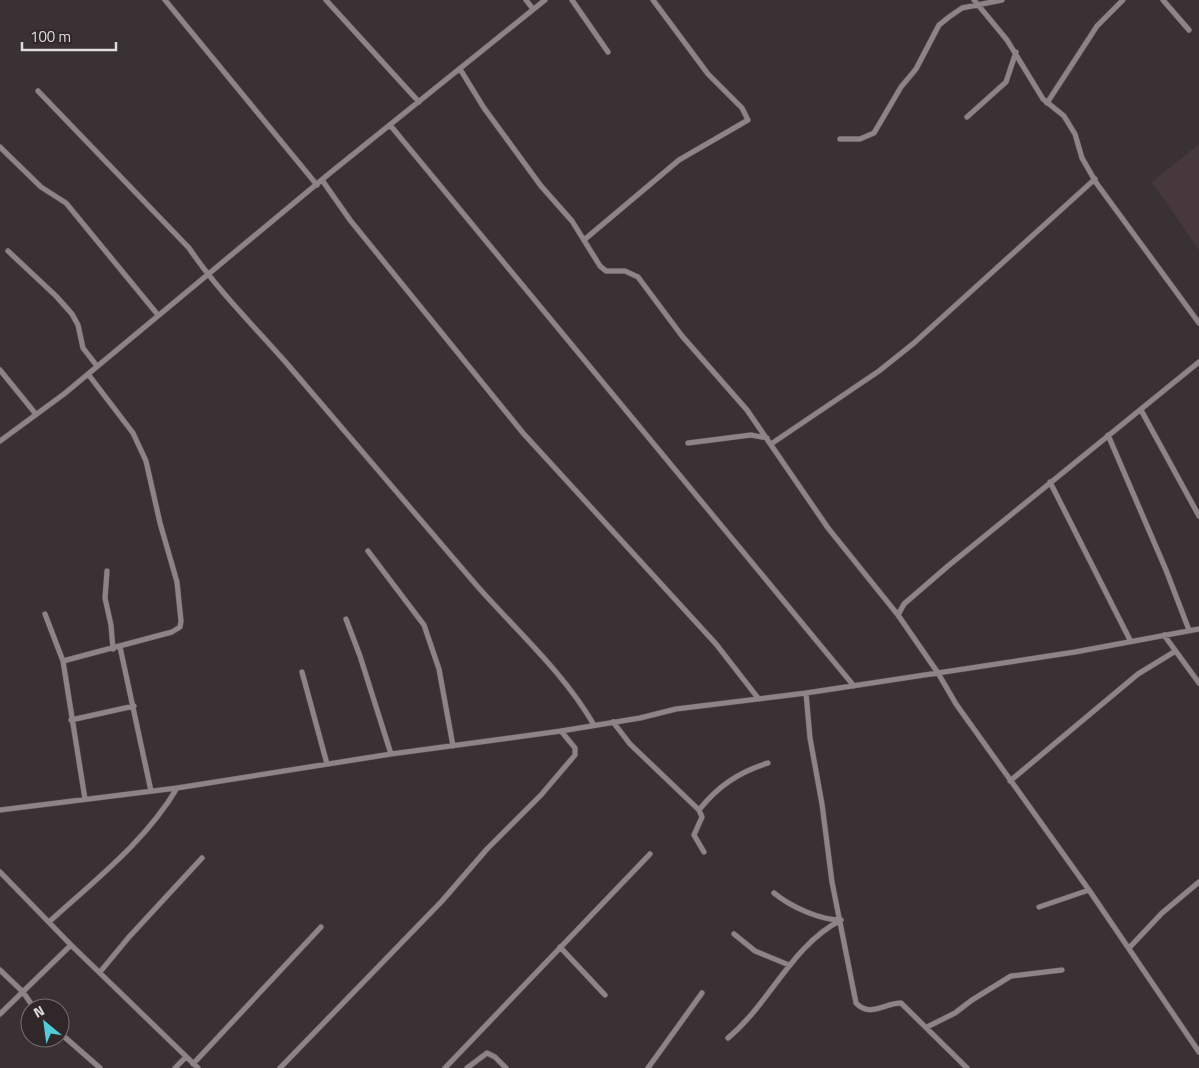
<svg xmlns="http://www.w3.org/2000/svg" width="1199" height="1068" font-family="'Titillium Web',sans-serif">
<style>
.built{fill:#47383d}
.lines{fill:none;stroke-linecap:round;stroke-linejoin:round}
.street-casing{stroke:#564f51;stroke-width:6}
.street{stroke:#8d8487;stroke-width:5}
</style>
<rect width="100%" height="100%" fill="#393133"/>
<path class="built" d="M1199 144V250L1152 182Z"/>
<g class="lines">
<defs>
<path id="street" d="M165 0 317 185
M326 0 419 102
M526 0 533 9
M572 0 608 52
M974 0 1007 40 1043 99 1064 116 1075 134 1082 158 1097 184 1199 323
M1163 0 1189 30
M460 69 484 108 541 186 572 221 600 266 606 271H625L638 277 682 336 747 410 828 528 898 615
M38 91 189 248C218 291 255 327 289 366 352 440 415 513 478 587 518 632 564 673 594 725
M1047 103 1097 26 1123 0
M967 117 1006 82 1016 52
M390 125 854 686
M840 139H860L874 133 901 87 916 69 939 25 949 17 962 8 1002 0
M0 147 41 187 66 203 158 315
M322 180 350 220 523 433 716 644 758 698
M584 240 679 160 748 120 742 108 708 74 653 0
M8 251 56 296 72 314 78 325 83 348 97 366
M1199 362 948 566 904 604 898 615 938 673 956 704 1089 890 1199 1052
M0 370 35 413
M1141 410 1199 516
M1108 435 1166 570 1189 630
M0 441 64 394 330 173 545 0
M688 443 751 435 767 438
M771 444 879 371 914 343 1095 179
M1050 482 1130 640
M368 551 424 625 439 669 453 746
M107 571 105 598 111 625 113 649
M45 614 63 661 85 799
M346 619 360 656 391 754
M1164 635 1199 683
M120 647 151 791
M63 661 172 632 180 627 181 621 177 582 160 523 146 461 133 433 88 374
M302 672 327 764
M806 693 810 738 822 804 832 882 856 1003C870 1018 884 1003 901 1003L967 1068
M71 720 134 706
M613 722 630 744 699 810 702 817 694 835 704 852
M1010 781 1138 674 1174 652
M0 810 177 788 391 754 561 731 640 718 676 709 806 693 1075 652 1199 629
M699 810C718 786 739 772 768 763
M0 872 71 945 198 1068
M1039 907 1089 890
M49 922C94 881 146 841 177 788
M734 934 755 951 789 965
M560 947 605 995
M1129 948 1162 913 1199 882
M0 970 23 992 34 1008
M100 972 129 937 202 858
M0 1014 71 945
M927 1027 955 1013 972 1000 1011 976 1062 970
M60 1033 100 1068
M728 1038C771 1002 791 946 841 920 820 920 791 907 774 893
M193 1064 321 927
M175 1068 186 1057
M280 1068 442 901 487 849 541 795 575 755V748L561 731
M445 1068 650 854
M467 1068 487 1053 495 1057 506 1068
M648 1068 702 993"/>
</defs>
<use href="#street" class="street-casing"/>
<use href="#street" class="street"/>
</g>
<g transform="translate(45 1023) rotate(331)"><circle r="24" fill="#2f2729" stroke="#766f71"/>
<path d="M0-4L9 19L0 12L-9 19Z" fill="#52ccd6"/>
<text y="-8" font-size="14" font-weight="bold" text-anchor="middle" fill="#e0dbdc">N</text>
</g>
<path d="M22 42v8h94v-8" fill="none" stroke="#e0dbdc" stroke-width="2.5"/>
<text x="30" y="42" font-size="15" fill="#e0dbdc" stroke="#2f2729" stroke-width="4" paint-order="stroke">100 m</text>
</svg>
